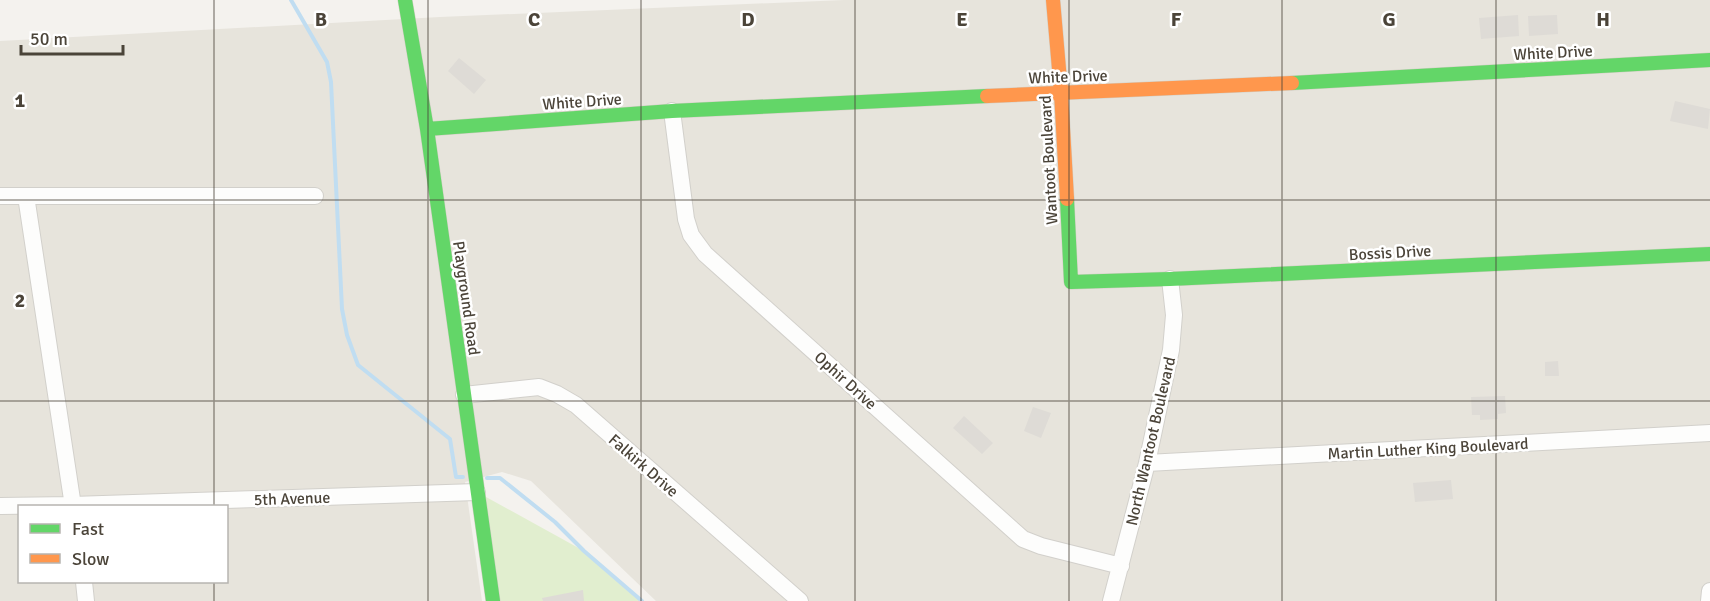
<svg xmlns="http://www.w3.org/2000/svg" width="1710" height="601" font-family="Signika,sans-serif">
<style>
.residential{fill:#e7e4dc;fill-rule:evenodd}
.green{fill:#e1eecf}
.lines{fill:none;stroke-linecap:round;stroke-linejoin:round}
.stream{stroke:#c0ddf1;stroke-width:4}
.building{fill:#dedbd6}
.street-casing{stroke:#d2d0cb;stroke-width:18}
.fast-casing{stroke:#d3cfc5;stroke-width:15}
.slow-casing{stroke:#d3cfc5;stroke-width:15}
.street{stroke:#fdfdfc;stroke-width:16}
.fast{stroke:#63d668;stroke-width:14}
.slow{stroke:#ff974d;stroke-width:14}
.grid{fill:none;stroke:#4b4439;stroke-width:1.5;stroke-opacity:0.55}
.labels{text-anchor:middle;stroke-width:5;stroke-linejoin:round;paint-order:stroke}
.street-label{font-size:16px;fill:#4b4439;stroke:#fff}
.grid-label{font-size:20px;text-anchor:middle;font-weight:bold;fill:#4b4439;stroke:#fff;stroke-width:5;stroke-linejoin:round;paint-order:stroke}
</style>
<rect width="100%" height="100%" fill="#f4f2ee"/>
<path class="residential" d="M844 0H1710V601H656L531 481 502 472 465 482 482 601H0V41L440 17ZM20 506H226V582H20Z"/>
<path class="green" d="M477 492 584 551 642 601H493Z"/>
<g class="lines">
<path class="stream" d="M291 0 327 62 331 82 342 309 347 335 358 365 450 439 456 477H463
M487 478H500L555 522 584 551 642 601"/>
</g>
<path class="building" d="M1518 15 1519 36 1481 39 1479 18Z
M1557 15 1558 34 1529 36 1528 16Z
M459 58 486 80 474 94 448 71Z
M1675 101 1710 109 1708 129 1670 121Z
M1558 361 1559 376H1545V362Z
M1505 396 1506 413 1498 414V419L1480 420V415H1472L1471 397Z
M1033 407 1051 413 1041 438 1024 431Z
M964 416 993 443 982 454 953 428Z
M1451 480 1453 499 1415 502 1413 483Z
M583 590 584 601H543L542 598Z"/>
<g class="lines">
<defs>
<path id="street" d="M672 111 686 219 691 235 705 254 1023 539 1041 546 1121 566
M0 196H315
M26 196 73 506
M464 395 539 387 557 394 576 405 800 601
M1147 463 1710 433
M0 506 72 505 477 492
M84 582 86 601
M1111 601 1147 463 1171 350 1174 315 1170 279
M1709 601 1710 591"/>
<path id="fast" d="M405 0 427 129 493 601
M1292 83 1710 60
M427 129 672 111 987 96
M1067 199 1071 282 1170 279 1710 254"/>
<path id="slow" d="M1053 0 1061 92 1067 199
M987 96 1292 83"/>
</defs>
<use href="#street" class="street-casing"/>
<use href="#fast" class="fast-casing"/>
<use href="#slow" class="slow-casing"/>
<use href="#street" class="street"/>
<use href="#fast" class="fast"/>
<use href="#slow" class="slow"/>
</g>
<path class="grid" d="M214 0V506M428 0V601M641 0V601M855 0V601M1069 0V601M1282 0V601M1496 0V601M0 200H1710M0 401H1710M214 582V601"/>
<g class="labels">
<g class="street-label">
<text transform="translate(1553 52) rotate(-3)" y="6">White Drive</text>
<text transform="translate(1068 76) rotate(-2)" y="6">White Drive</text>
<text transform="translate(582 101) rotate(-4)" y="6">White Drive</text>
<text transform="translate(1048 160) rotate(-93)" y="6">Wantoot Boulevard</text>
<text transform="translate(1390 252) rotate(-3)" y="6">Bossis Drive</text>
<text transform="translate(467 298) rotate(82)" y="6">Playground Road</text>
<text transform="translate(846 380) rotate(42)" y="6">Ophir Drive</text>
<text transform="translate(1150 441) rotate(-77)" y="6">North Wantoot Boulevard</text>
<text transform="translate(1428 448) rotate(-3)" y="6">Martin Luther King Boulevard</text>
<text transform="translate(644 465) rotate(41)" y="6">Falkirk Drive</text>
<text transform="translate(292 498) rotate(-2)" y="6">5th Avenue</text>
</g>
</g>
<g class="grid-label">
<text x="321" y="26">B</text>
<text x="534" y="26">C</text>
<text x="748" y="26">D</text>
<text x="962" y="26">E</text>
<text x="1176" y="26">F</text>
<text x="1389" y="26">G</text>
<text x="1603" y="26">H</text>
<text x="20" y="107">1</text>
<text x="20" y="307">2</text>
</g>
<rect x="18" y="505" width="210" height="78" fill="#ffffff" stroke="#b7b4b0" stroke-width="1.5"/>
<rect x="30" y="524" width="30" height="9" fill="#63d668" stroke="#b7b4b0" stroke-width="1.5"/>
<text x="72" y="535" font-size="18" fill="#4b4439">Fast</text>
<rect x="30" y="554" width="30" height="9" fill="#ff974d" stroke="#b7b4b0" stroke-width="1.5"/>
<text x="72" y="565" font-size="18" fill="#4b4439">Slow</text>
<path d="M21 45v9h102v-9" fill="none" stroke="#4b4439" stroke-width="3"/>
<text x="30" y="45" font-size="18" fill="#4b4439" stroke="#ffffff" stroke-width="4.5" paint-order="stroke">50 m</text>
</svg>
